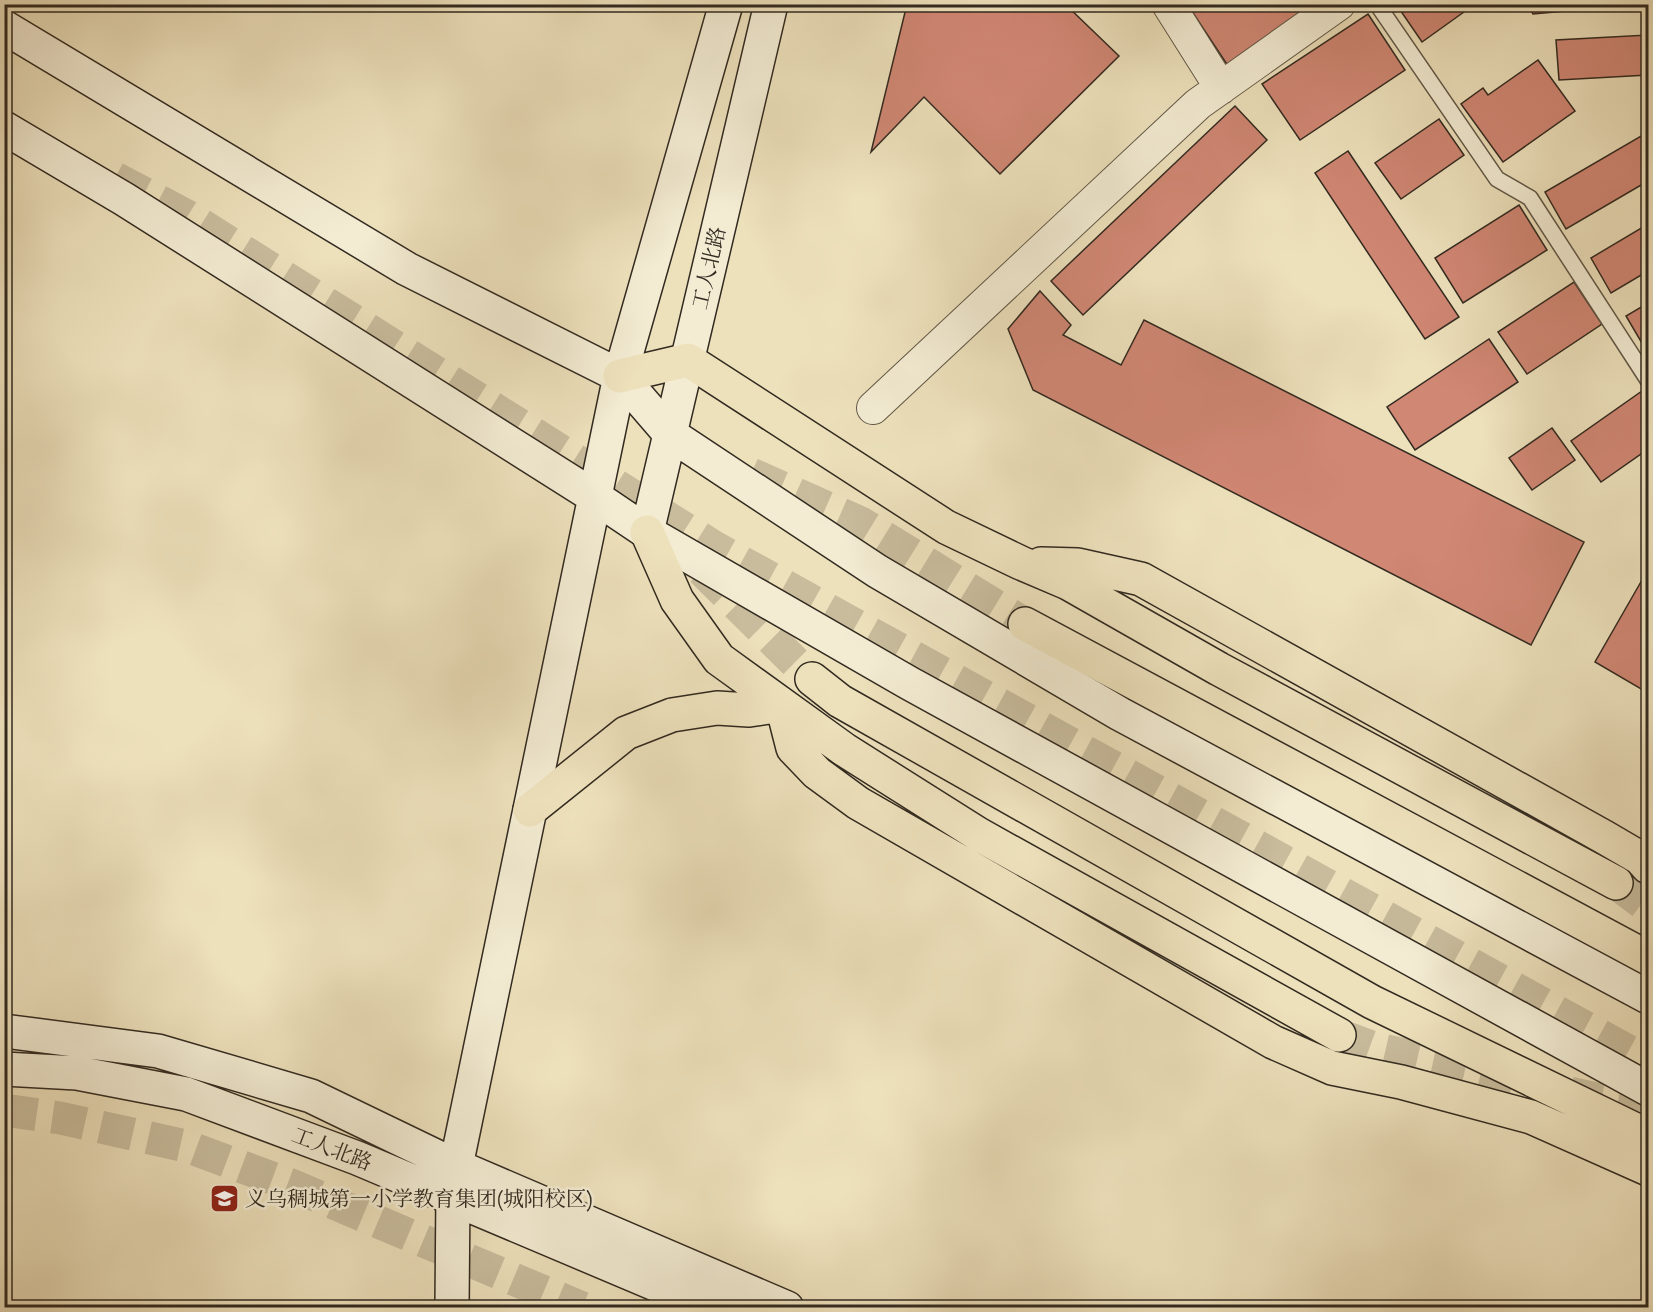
<svg xmlns="http://www.w3.org/2000/svg" width="1653" height="1312" font-family="'IM FELL Great Primer','Noto Serif SC',serif">
<style>
.building{fill:#d08774;stroke:#322a20;stroke-width:1.5}
.lines{fill:none;stroke-linecap:round;stroke-linejoin:round}
.secondary-tunnel{stroke:#c8bc9d;stroke-width:33;stroke-dasharray:33 16;stroke-linecap:butt}
.highway-tunnel{stroke:#c8bc9d;stroke-width:33;stroke-dasharray:33 16;stroke-linecap:butt}
.lane-casing{stroke:#615847;stroke-width:18}
.street-casing{stroke:#615847;stroke-width:34}
.secondary-casing{stroke:#322a20;stroke-width:36}
.highway-casing{stroke:#322a20;stroke-width:36}
.lane{stroke:#f3ecd3;stroke-width:15}
.street{stroke:#f3ecd3;stroke-width:32}
.secondary{stroke:#f3ecd3;stroke-width:33}
.highway{stroke:#ede1bc;stroke-width:33}
.labels{text-anchor:middle;stroke-width:5;stroke-linejoin:round;paint-order:stroke}
.street-label{font-size:21px;fill:#322a20;stroke:#f3ecd3}
.poi-label{font-size:21px;fill:#322a20;stroke:#f3ecd3;text-anchor:start}
</style>
<rect width="100%" height="100%" fill="#ede1bc"/>
<filter id="stains"><feTurbulence type="fractalNoise" baseFrequency=".00333" numOctaves="4"/><feColorMatrix values="0 0 0 0 .2 0 0 0 0 .09 0 0 0 0 .02 0 0 0 .5 -.17"/></filter>
<radialGradient id="worn" r=".72"><stop offset=".6" stop-color="#630" stop-opacity="0"/><stop offset="1" stop-color="#630" stop-opacity=".3"/></radialGradient>
<path class="building" d="M907 4H1065L1119 56 1000 174 924 97 871 152Z
M1198 4H1318L1230 69 1191 10Z
M1396 4H1475L1422 42Z
M1527 4H1621V6L1533 14Z
M1368 14 1405 70 1300 140 1262 84Z
M1648 35V75L1559 80 1556 40Z
M1538 60 1575 111 1503 162 1461 104 1483 88 1488 95Z
M1235 106 1267 140 1083 315 1051 281Z
M1439 119 1464 155 1401 199 1375 163Z
M1648 132V181L1566 229 1545 192Z
M1348 151 1459 317 1425 339 1315 173Z
M1519 205 1547 250 1463 303 1435 258Z
M1648 224V271L1611 293 1591 258Z
M1574 282 1602 324 1527 374 1498 332Z
M1040 291 1071 325 1063 335 1121 365 1144 320 1584 542 1531 645 1033 390 1008 329Z
M1648 303V348L1646 350 1626 316Z
M1489 339 1518 382 1415 450 1387 407Z
M1642 391 1648 400V449L1601 482 1571 441Z
M1552 428 1575 460 1532 490 1509 458Z
M1642 580 1648 584V693L1595 662Z"/>
<g class="lines">
<path class="secondary-tunnel" d="M4 1110 60 1118 186 1146 291 1185 582 1308"/>
<path class="highway-tunnel" d="M115 178 187 216 714 547 1648 1062
M751 474 861 523 1025 624
M702 570 812 679
M1616 883 1648 907
M1339 1035 1374 1048 1520 1081
M1570 1093 1601 1100 1648 1105"/>
<defs>
<path id="lane" d="M1377 4 1497 179 1530 198 1648 380
M1648 4V6"/>
<path id="street" d="M1168 4 1221 88
M873 408 1198 104 1339 4"/>
<path id="secondary" d="M4 27 407 269 620 376 670 434 877 571 1120 714 1648 997
M4 128 124 199 595 497 647 532 909 683 1648 1089
M647 532 771 4
M4 1031 158 1051 311 1096 456 1166 787 1308
M4 1069 77 1073 186 1094 357 1158 712 1308
M452 1308 453 1191 456 1166 620 376 726 4"/>
<path id="highway" d="M620 376 688 360 946 527 1021 563 1068 583 1219 669 1616 883
M647 532 677 600 719 659 845 750 978 834 1339 1035
M1041 564 1078 565 1141 579 1604 837 1640 858 1648 867
M1025 624 1648 958
M812 679 840 701 1372 1002 1648 1136
M530 810 626 733 672 715 717 708 749 710 782 705 793 748 817 773 858 803 1273 1042 1332 1068 1401 1082 1531 1117 1648 1169"/>
</defs>
<use href="#lane" class="lane-casing"/>
<use href="#street" class="street-casing"/>
<use href="#secondary" class="secondary-casing"/>
<use href="#highway" class="highway-casing"/>
<use href="#lane" class="lane"/>
<use href="#street" class="street"/>
<use href="#secondary" class="secondary"/>
<use href="#highway" class="highway"/>
</g>
<defs>
<symbol id="school-square" viewBox="-11 -11 22 22"><rect x="-9" y="-9" width="18" height="18" rx="4" fill="#8f2418" stroke="#f3ecd3"/><path d="M0-5L7-2L0 1L-7-2ZM-4 1L0 2.5L4 1V4Q0 6-4 4Z" fill="#fff"/></symbol>
</defs>
<g fill-rule="evenodd">
<use href="#school-square" x="208" y="1182" width="33" height="33"/>
</g>
<g class="labels">
<g class="street-label">
<text transform="translate(709 268) rotate(-77)" y="7">工人北路</text>
<text transform="translate(332 1149) rotate(21)" y="7">工人北路</text>
</g>
<g class="poi-label">
<text x="245" y="1206">义乌稠城第一小学教育集团(城阳校区)</text>
</g>
</g>
<rect width="1653" height="1312" fill="none" stroke="#ede1bc" stroke-width="24"/>
<rect x="6" y="6" width="1641" height="1300" fill="none" stroke="#322a20" stroke-width="3"/>
<rect x="12" y="12" width="1629" height="1288" fill="none" stroke="#322a20" stroke-width="1.5"/>
<rect width="100%" height="100%" filter="url(#stains)"/>
<rect width="100%" height="100%" fill="url(#worn)"/>
</svg>
